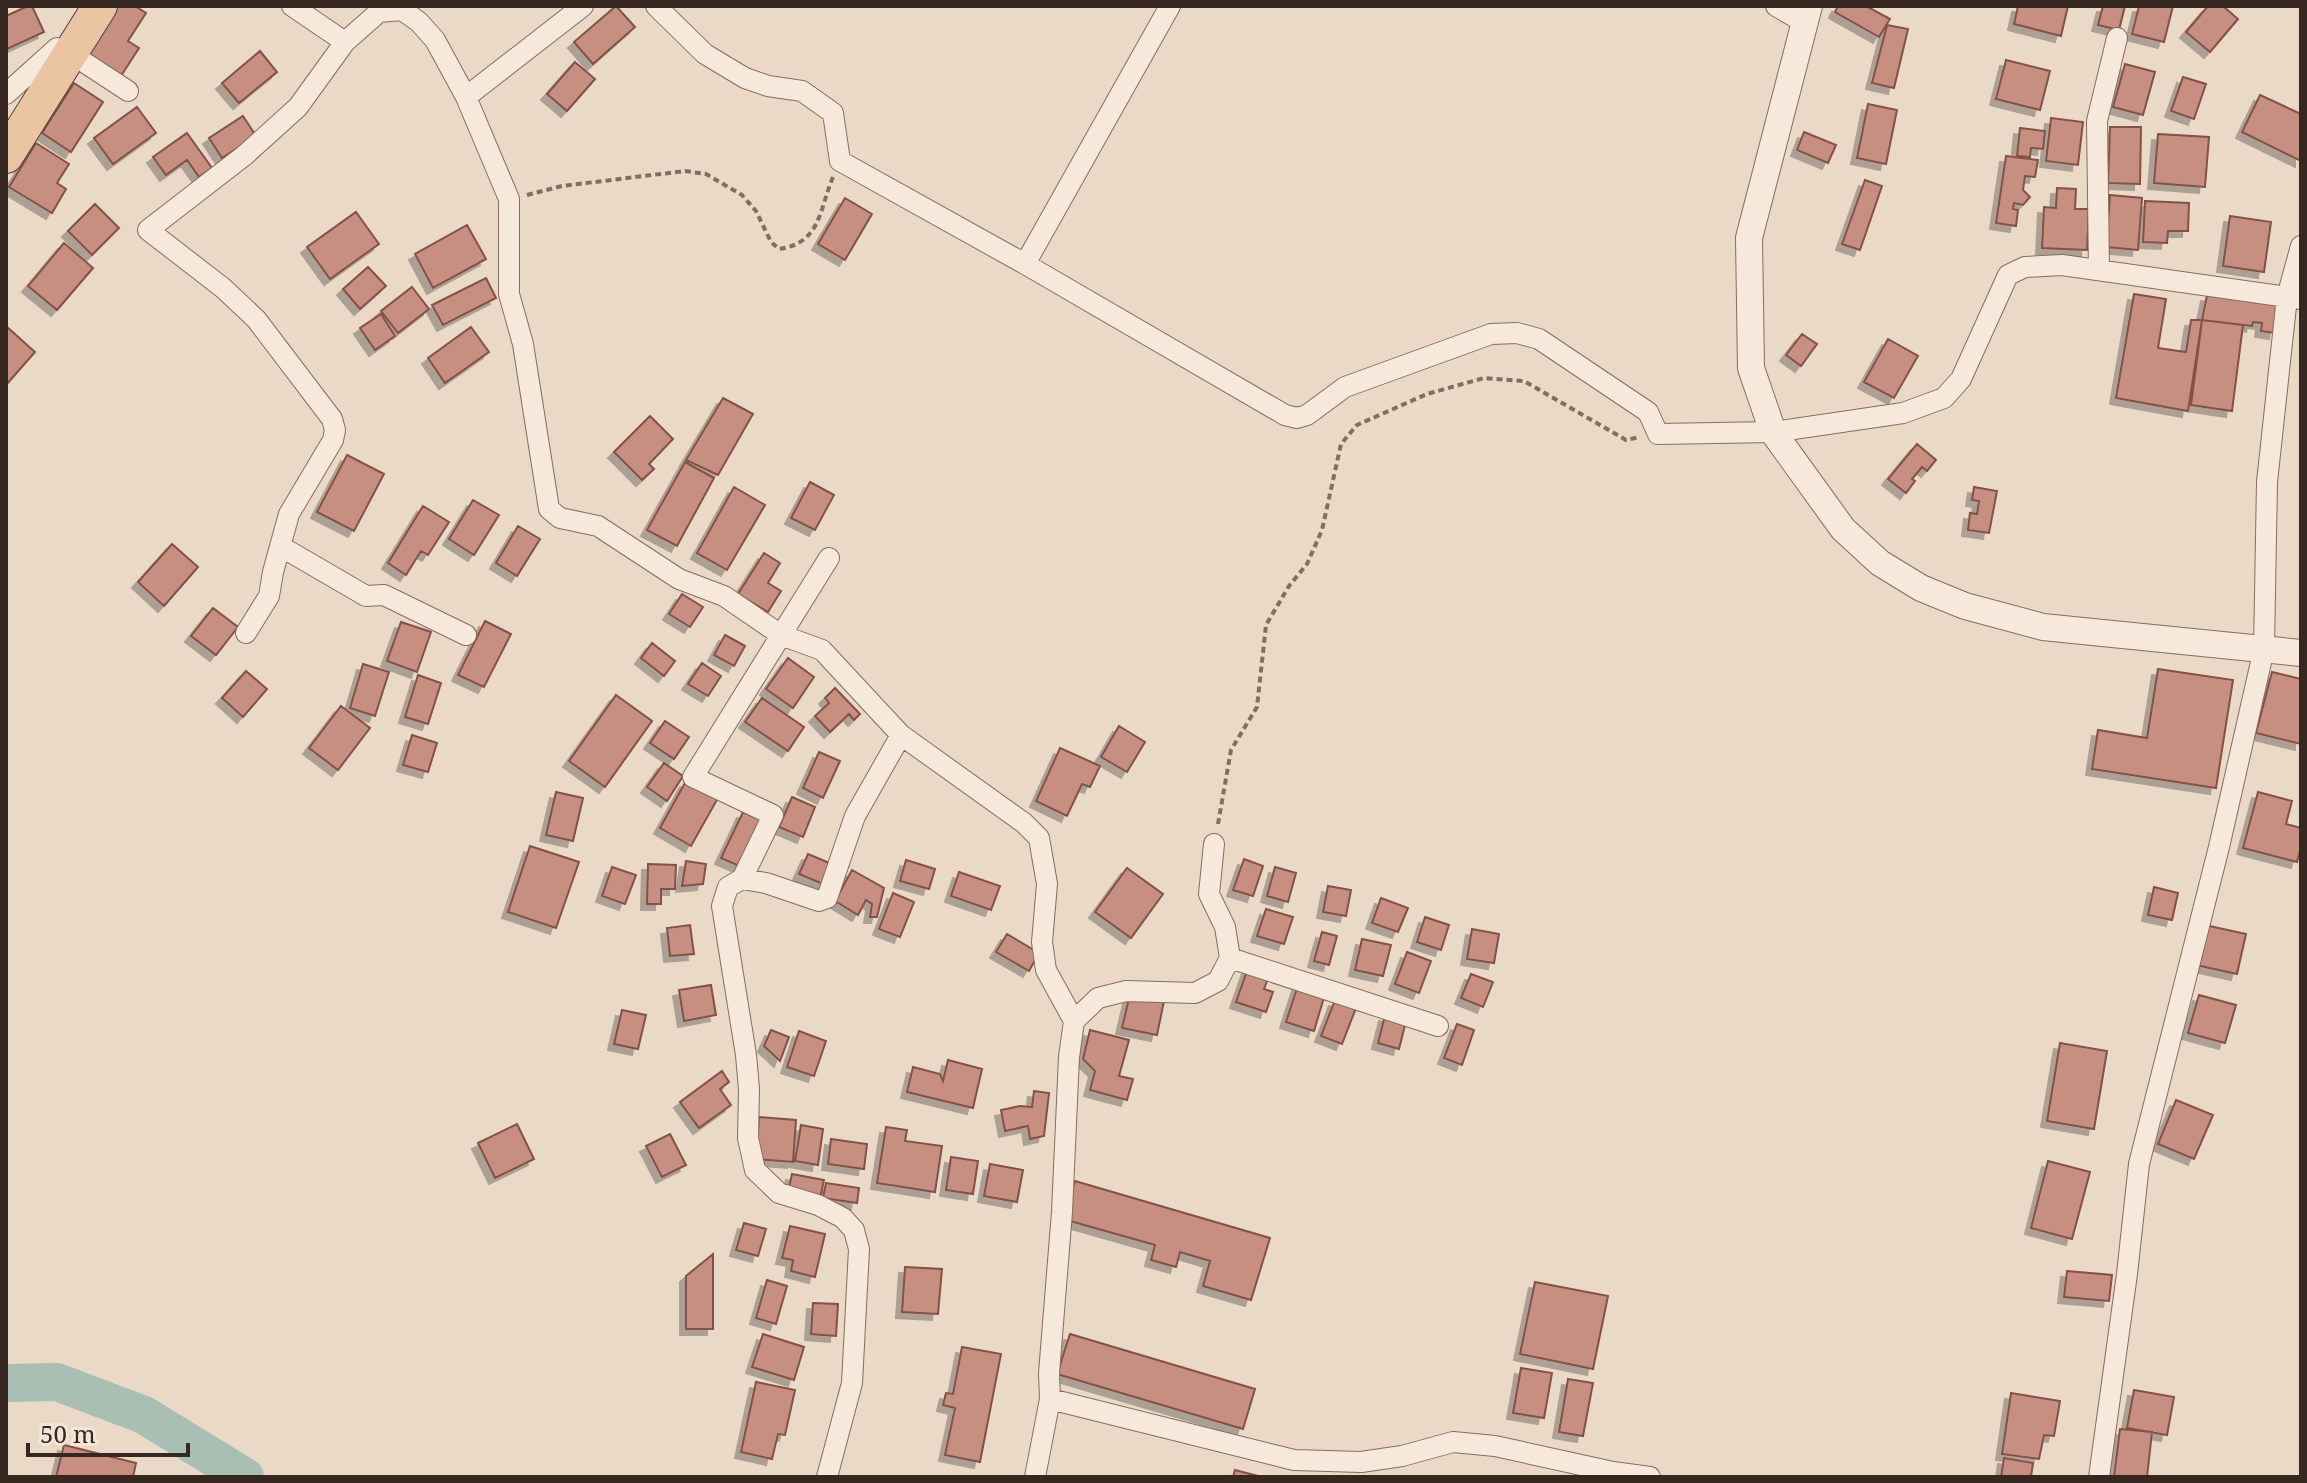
<svg xmlns="http://www.w3.org/2000/svg" width="2307" height="1483" font-family="'Noto Serif',serif">
<style>
.lines{fill:none;stroke-linecap:round;stroke-linejoin:round}
.river{stroke:#a9bfb4;stroke-width:38}
.building{fill:#c68f81;stroke:#835146;stroke-width:2;filter:url(#shadow)}
.minor-casing{stroke:#866b5f;stroke-width:22}
.tertiary-casing{stroke:#866b5f;stroke-width:28}
.primary-casing{stroke:#543b32;stroke-width:36}
.path{stroke:#866b5f;stroke-width:4;stroke-dasharray:6 4;stroke-linecap:butt}
.minor{stroke:#f6e8db;stroke-width:20}
.tertiary{stroke:#f6e8db;stroke-width:26}
.primary{stroke:#eac5a4;stroke-width:34}
</style>
<defs>
<filter id="shadow"><feDropShadow dx="-6" dy="6" stdDeviation="0" flood-color="#0004"/></filter>
</defs>
<rect width="100%" height="100%" fill="#ebd9c8"/>
<g class="lines">
<path class="river" d="M6 1383 57 1382 144 1415 245 1477"/>
</g>
<path class="building" d="M28 6H32L44 32 7 49 6 16Z
M102 6H135L146 13 128 41 139 48 121 76 82 52Z
M616 6 635 27 593 64 574 42Z
M1838 6H1866L1890 19 1879 37 1835 12Z
M2018 6H2068L2061 36 2014 24Z
M2103 6H2125L2119 30 2098 25Z
M2139 6H2173L2164 42 2132 34Z
M2208 6H2223L2238 19 2210 52 2186 32Z
M1887 25 1908 29 1894 88 1872 83Z
M260 51 277 72 239 103 222 83Z
M2006 60 2050 71 2040 110 1996 99Z
M575 62 595 79 567 111 547 94Z
M2125 64 2155 72 2143 115 2113 107Z
M2183 77 2206 84 2194 119 2171 111Z
M74 83 103 102 71 152 42 133Z
M2260 95 2301 114V161L2242 132Z
M1868 104 1897 110 1886 164 1857 158Z
M137 107 156 133 113 164 94 138Z
M243 116 256 136 222 158 209 138Z
M2051 118 2083 122 2078 165 2046 161Z
M2110 127H2141L2140 184 2108 183Z
M2020 128 2045 131 2043 149 2031 148 2030 157 2017 156Z
M1804 132 1836 145 1828 163 1797 150Z
M187 133 212 168 199 177 187 160 166 175 153 157Z
M2158 134 2209 137 2205 187 2154 183Z
M36 143 69 164 57 183 66 189 52 213 9 187Z
M2006 156 2038 160 2035 177 2025 176 2023 190 2030 197 2023 205 2014 203 2013 209 2018 210 2016 226 1996 223Z
M1865 180 1882 186 1860 250 1842 244Z
M2057 188 2076 189 2075 209H2089L2087 250 2042 248 2044 207 2056 208Z
M2110 195 2142 198 2138 250 2106 247Z
M845 198 872 214 845 260 818 244Z
M2145 201 2189 203 2188 231H2168L2167 243 2143 242Z
M95 204 119 228 92 255 68 231Z
M356 212 379 244 330 279 307 247Z
M2230 216 2271 222 2264 272 2223 266Z
M467 225 486 259 433 288 415 254Z
M64 243 93 268 57 310 28 286Z
M368 267 386 286 360 309 343 289Z
M486 278 496 298 443 325 432 305Z
M412 287 429 309 398 333 381 311Z
M2134 294 2166 299 2158 348 2186 352 2191 320H2202L2188 411 2116 398Z
M2207 295 2279 303 2275 333 2261 331 2262 323 2253 322 2252 326 2202 320Z
M381 314 395 336 375 350 360 328Z
M2202 320 2243 325 2232 411 2191 405Z
M6 326 35 352 6 385Z
M471 327 489 352 445 383 428 358Z
M1802 334 1817 344 1801 366 1786 355Z
M1888 339 1918 356 1894 398 1864 382Z
M723 398 753 414 718 475 686 460Z
M650 416 673 439 649 464 654 469 642 480 614 452Z
M1917 444 1936 460 1927 471 1922 467 1912 479 1915 481 1906 493 1888 479Z
M347 455 384 474 354 531 317 512Z
M685 462 714 478 677 546 647 530Z
M810 482 834 495 815 530 791 518Z
M734 487 765 505 727 570 697 553Z
M1974 487 1997 491 1989 533 1968 530 1970 513 1977 514 1979 501 1972 500Z
M473 500 499 515 474 555 449 539Z
M423 506 449 522 428 555 421 551 406 575 388 563Z
M518 526 540 539 517 576 496 563Z
M172 544 198 567 164 606 138 582Z
M764 553 780 563 768 583 781 591 768 612 738 594Z
M682 594 703 607 690 627 669 614Z
M213 608 238 627 216 655 191 636Z
M485 621 511 634 484 687 458 675Z
M401 622 431 632 417 672 387 661Z
M725 635 745 646 734 666 714 655Z
M652 643 675 661 664 676 641 658Z
M788 658 814 677 793 708 766 689Z
M702 663 721 676 708 696 688 684Z
M363 664 389 672 375 716 350 708Z
M2158 669 2233 680 2216 788 2092 769 2098 730 2147 738Z
M246 671 267 689 243 717 222 698Z
M2272 672 2301 679V744L2256 733Z
M418 675 441 683 428 724 405 717Z
M835 688 860 714 854 720 849 714 830 732 815 716 829 703 825 698Z
M616 695 652 721 605 787 569 761Z
M762 698 804 727 788 751 745 722Z
M341 706 370 728 338 770 309 748Z
M665 721 689 737 674 759 650 743Z
M1119 726 1145 742 1127 772 1101 757Z
M412 735 437 743 428 772 403 765Z
M1060 748 1100 766 1090 787 1082 784 1067 816 1036 801Z
M819 752 840 761 823 798 803 788Z
M664 763 683 776 667 801 647 787Z
M686 781 718 798 691 846 660 828Z
M556 792 583 798 573 841 546 835Z
M2258 792 2292 801 2286 824 2301 828V847L2297 862 2243 848Z
M792 797 815 807 803 837 779 827Z
M743 812 765 822 744 868 721 858Z
M530 846 579 862 556 928 508 912Z
M808 854 832 864 823 884 799 874Z
M1244 859 1263 866 1253 896 1233 890Z
M906 860 935 869 929 889 900 881Z
M686 861 706 864 703 884 682 886Z
M648 864 676 865 675 889H661V904H647Z
M612 867 636 875 625 904 602 896Z
M1275 867 1296 873 1288 902 1267 896Z
M1127 868 1163 894 1131 938 1095 912Z
M852 870 884 888 877 917H870L872 904 866 900 858 915 835 901Z
M959 872 1000 886 991 910 951 896Z
M1328 886 1351 890 1346 916 1323 912Z
M2154 887 2178 893 2172 920 2148 915Z
M893 893 914 902 900 937 879 929Z
M1381 898 1408 908 1398 932 1372 923Z
M1266 909 1293 917 1284 944 1257 936Z
M1425 917 1449 925 1441 950 1417 942Z
M690 925 694 954 670 956 667 928Z
M2205 925 2246 934 2237 974 2196 965Z
M1472 929 1499 934 1494 963 1467 959Z
M1322 932 1337 936 1329 965 1314 961Z
M1007 934 1039 953 1029 971 996 952Z
M1362 939 1391 945 1383 976 1355 970Z
M1407 952 1431 961 1419 993 1395 984Z
M1248 968 1269 976 1264 989 1273 992 1266 1012 1236 1002Z
M1471 974 1493 982 1483 1007 1461 998Z
M711 985 716 1015 684 1021 679 990Z
M1298 985 1325 994 1314 1031 1286 1022Z
M1130 994 1164 1001 1157 1035 1122 1028Z
M2199 995 2236 1005 2225 1043 2188 1033Z
M1335 1000 1356 1008 1342 1044 1321 1036Z
M622 1010 646 1015 638 1049 614 1044Z
M1385 1015 1406 1021 1399 1049 1378 1043Z
M1457 1024 1474 1030 1462 1065 1444 1058Z
M771 1030 789 1037 780 1061 764 1046Z
M1090 1030 1129 1040 1119 1076 1133 1079 1127 1100 1090 1090 1095 1071 1083 1059Z
M799 1031 826 1041 814 1076 787 1067Z
M2060 1043 2107 1051 2094 1129 2047 1121Z
M948 1060 982 1069 973 1108 907 1092 913 1067 940 1074 943 1081Z
M722 1071 729 1082 720 1089 731 1105 699 1128 680 1102Z
M1034 1091 1049 1093 1044 1136 1030 1139 1028 1126 1005 1131 1001 1110 1020 1106 1032 1107Z
M2176 1100 2213 1115 2194 1159 2158 1144Z
M759 1117 796 1120 793 1162 756 1159Z
M517 1124 534 1159 495 1178 478 1143Z
M801 1125 823 1129 818 1165 795 1161Z
M886 1127 907 1130 905 1141 942 1146 935 1192 877 1183Z
M670 1134 686 1165 662 1177 646 1146Z
M831 1139 867 1144 864 1169 828 1164Z
M951 1157 978 1161 973 1194 946 1190Z
M2048 1161 2090 1172 2072 1239 2031 1228Z
M990 1164 1023 1170 1017 1202 984 1196Z
M792 1174 824 1180 820 1199 788 1192Z
M1075 1181 1270 1238 1251 1300 1203 1286 1210 1261 1180 1252 1176 1267 1151 1260 1155 1245 1063 1219Z
M826 1183 859 1188 857 1203 823 1198Z
M744 1223 766 1229 758 1256 736 1250Z
M790 1226 825 1234 815 1277 791 1271 793 1260 782 1258Z
M713 1254V1329H686V1276Z
M905 1267 942 1269 938 1314 902 1312Z
M2067 1271 2112 1275 2109 1301 2064 1297Z
M767 1280 787 1286 776 1324 756 1318Z
M1535 1282 1608 1296 1593 1369 1520 1354Z
M813 1303 838 1304 836 1336 811 1334Z
M763 1334 804 1347 794 1380 752 1367Z
M1070 1334 1255 1389 1243 1429 1057 1374Z
M962 1347 1001 1354 980 1462 945 1455 955 1408 943 1405 946 1393 953 1394Z
M1521 1368 1552 1373 1544 1418 1513 1413Z
M1568 1379 1593 1383 1583 1436 1559 1432Z
M756 1382 795 1390 785 1435 778 1434 772 1459 741 1452Z
M2134 1390 2174 1397 2167 1435 2127 1428Z
M2011 1393 2060 1401 2054 1436 2044 1435 2039 1459 2002 1454Z
M2120 1429 2152 1432 2147 1477H2114Z
M64 1445 136 1463 133 1477H56Z
M2004 1458 2033 1463 2031 1477H2001Z
M1235 1470 1262 1477H1233Z"/>
<g class="lines">
<defs>
<path id="minor" d="M292 6 345 42 379 12 402 10 419 22 435 40 466 97 509 199V294L523 344 549 509 560 518 598 526 679 579 724 596 781 635 822 650 901 735 1024 823 1039 838 1047 884 1042 942 1046 970 1074 1021 1069 1057 1062 1212 1049 1373 1050 1399 1035 1477
M656 6 705 54 745 78 768 86 802 91 833 113 840 161 1025 264 1285 415 1297 418 1307 415 1345 387 1491 334 1517 333 1539 339 1648 412 1658 434 1773 432 1903 413 1944 398 1961 379 2008 275 2025 267 2062 265 2301 299
M1776 6 1805 23
M6 94 57 48 70 53 128 91
M466 97 583 6
M1025 264 1170 6
M2099 270 2097 121 2117 38
M280 546 366 596 384 595 466 635
M246 633 269 596 273 572 289 514 333 440 335 430 332 419 256 319 223 288 148 230 245 155 298 107 345 42
M742 879 773 815 693 777 829 558
M1230 958 1438 1026
M1074 1021 1098 998 1126 991 1195 993 1218 981 1230 958 1225 927 1209 894 1214 844
M1050 1399 1294 1460 1361 1462 1402 1456 1453 1442 1495 1446 1613 1472 1650 1477
M827 1477 852 1383 859 1249 854 1230 843 1218 818 1205 779 1193 755 1170 748 1138 749 1089 746 1055 722 906 728 887 742 879 766 883 819 901 827 898 855 816 901 735
M2099 1477 2127 1274 2139 1164 2219 847 2264 649 2267 482 2287 297 2301 246"/>
<path id="tertiary" d="M1809 6 1749 238 1751 368 1773 432 1843 529 1880 563 1921 588 1965 606 2043 627 2301 653"/>
<path id="primary" d="M6 156 100 6"/>
</defs>
<use href="#minor" class="minor-casing"/>
<use href="#tertiary" class="tertiary-casing"/>
<use href="#primary" class="primary-casing"/>
<path class="path" d="M527 195 562 186 685 171 706 174 742 195 756 211 771 242 779 249C821 243 819 210 833 177
M1218 824 1231 750 1257 707 1266 625 1289 586 1307 564 1322 530 1341 444 1357 425 1427 394 1484 378 1524 381 1626 440 1640 437"/>
<use href="#minor" class="minor"/>
<use href="#tertiary" class="tertiary"/>
<use href="#primary" class="primary"/>
</g>
<rect width="2307" height="1483" fill="none" stroke="#372721" stroke-width="16"/>
<path d="M28 1443v12h160v-12" fill="none" stroke="#372721" stroke-width="4"/>
<text x="40" y="1443" font-size="24" fill="#372721" stroke="#f3e5d7" stroke-width="6" paint-order="stroke">50 m</text>
</svg>
